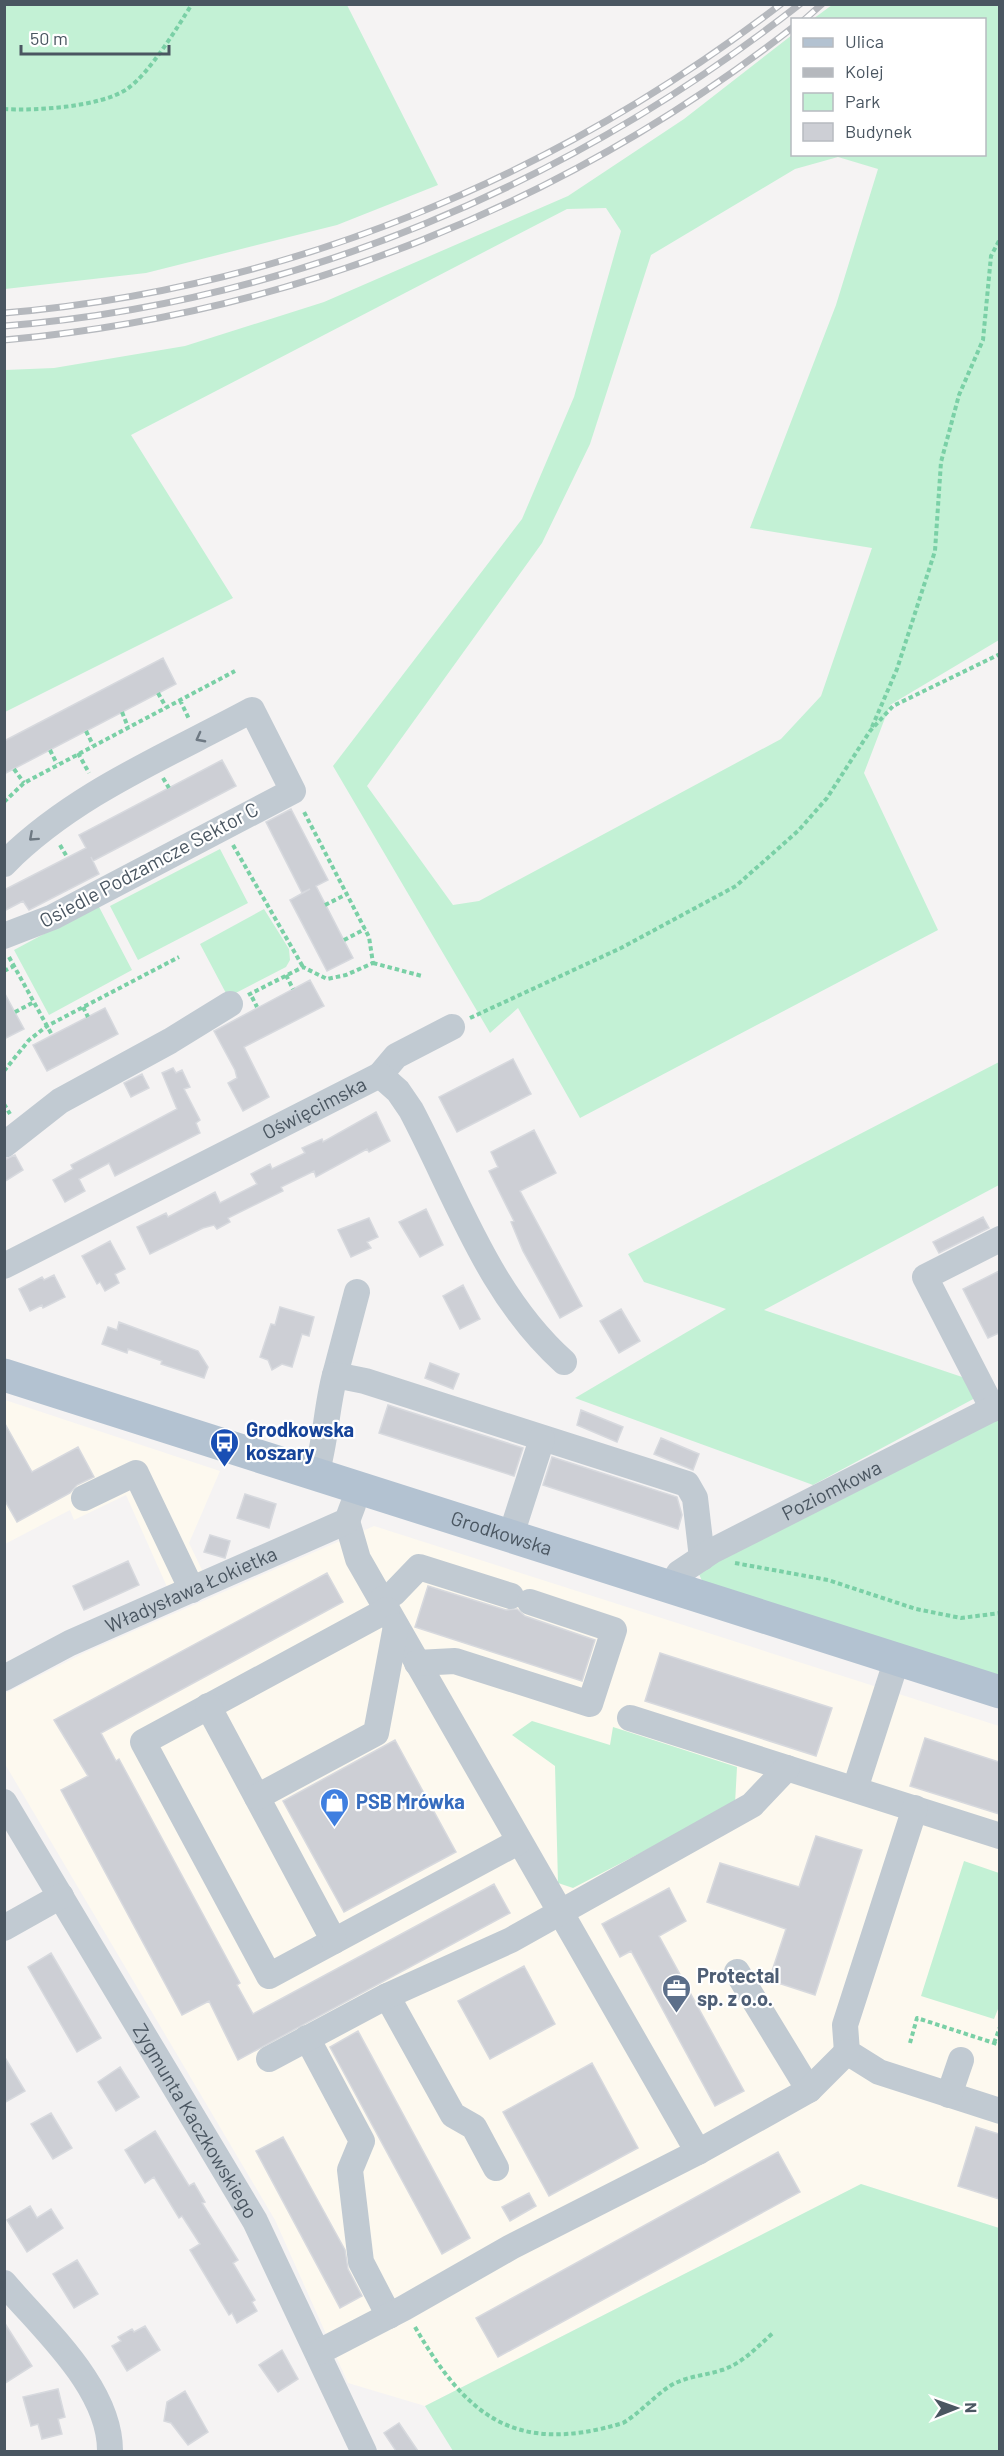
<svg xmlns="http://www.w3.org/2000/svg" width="1004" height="2456" font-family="Barlow,sans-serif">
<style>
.commercial{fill:#fdf9ef}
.green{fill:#c3f1d5;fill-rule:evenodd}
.building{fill:#cdcfd5;stroke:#d7d9de;stroke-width:1.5}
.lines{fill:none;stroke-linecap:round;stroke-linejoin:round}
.path{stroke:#7ad0a6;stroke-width:4;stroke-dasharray:4.5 3;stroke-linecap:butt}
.minor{stroke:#c1cad2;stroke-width:26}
.major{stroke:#b3c2d1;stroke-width:33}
.rail-casing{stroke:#b5b8bd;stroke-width:7}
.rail{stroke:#fff;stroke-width:4.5;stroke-dasharray:14;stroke-linecap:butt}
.oneway{stroke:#6e7983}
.labels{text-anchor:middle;stroke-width:4.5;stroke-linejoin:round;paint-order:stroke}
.street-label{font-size:20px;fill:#4a5661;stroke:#fff}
.transit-label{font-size:20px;font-weight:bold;fill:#164399;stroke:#fff;text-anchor:start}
.shop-label{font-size:20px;font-weight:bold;fill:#366cbe;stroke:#fff;text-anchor:start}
.service-label{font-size:20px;font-weight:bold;fill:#4e5e75;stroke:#fff;text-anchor:start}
</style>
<rect width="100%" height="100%" fill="#f5f3f3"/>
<path class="commercial" d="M5 1400 220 1471 189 1543 203 1572 168 1589 126 1495 74 1520 70 1510 5 1544Z
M374 1526 999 1726V2228L861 2184 425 2406 348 2383 275 2220 5 1764 4 1694 84 1653Z"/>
<path class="green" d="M4 5H347L438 185 337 225 146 273 5 289Z
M832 5H999V640L890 705 864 773 938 930 580 1118 518 1008 490 1033 333 766 522 519 574 397 621 231 606 208 567 209 131 435 233 598 5 712V370L54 368 185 346 324 302 568 196 684 119 792 35V154H984V20L813 19ZM838 157 878 169 836 305 750 528 872 548 821 696 781 739 479 901 453 905 367 786 542 543 590 444 651 255 795 169Z
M220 849 248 903 138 960 110 906Z
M98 905 132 970 49 1015 14 950Z
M264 909 289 949 290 960 286 967 228 997 200 944Z
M999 1062V1185L764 1310 968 1379 977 1397 813 1485 575 1398 726 1309 644 1282 628 1254Z
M999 1412V1678L703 1583 698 1572Z
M532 1721 610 1745 613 1727 737 1767 735 1804 573 1888 558 1883 555 1766 512 1735Z
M964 1861 999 1873 1000 2004 994 2019 921 1996Z
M861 2184 999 2228V2451H453L425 2406Z"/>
<path class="building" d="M163 658 176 684 4 774V741Z
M222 760 236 786 93 861 91 857 99 874 29 910 23 901 4 911V890L86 848 79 835Z
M291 809 328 880 316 886 353 958 327 971 290 900 310 889 302 893 266 822Z
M310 980 324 1006 244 1047 269 1097 243 1111 228 1083 237 1078 235 1070 214 1031Z
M4 992 24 1029 4 1039Z
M105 1008 118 1034 47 1071 33 1045Z
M513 1059 531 1094 457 1132 439 1097Z
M173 1068 176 1073 182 1070 190 1087 184 1089 200 1120 196 1123 200 1133 115 1176 109 1163 79 1179 85 1191 65 1202 53 1180 73 1169 71 1165 177 1109 162 1073Z
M142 1074 149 1088 131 1097 124 1083Z
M376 1112 390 1141 369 1152 367 1149 316 1177 314 1171 281 1187 283 1191 228 1218 230 1222 217 1229 214 1225 203 1228 150 1254 137 1227 166 1213 168 1217 215 1192 220 1203 257 1184 251 1174 270 1164 272 1169 305 1153 302 1148 322 1139 323 1142Z
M534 1130 556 1173 520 1191 582 1306 560 1318 523 1251 511 1222 514 1221 489 1171 498 1167 491 1152Z
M15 1155 23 1170 4 1182V1160Z
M426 1209 443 1245 420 1257 399 1222Z
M983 1217 989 1228 939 1253 933 1242Z
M369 1218 378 1237 367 1242 371 1248 351 1257 338 1230Z
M110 1241 125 1269 115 1274 119 1283 105 1291 100 1282 97 1284 82 1256Z
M999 1271V1333L988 1338 963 1289Z
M54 1275 65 1297 43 1308 42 1305 30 1311 19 1289 42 1277 44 1280Z
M463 1285 480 1319 460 1329 443 1296Z
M280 1307 314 1317 309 1336 302 1334 292 1367 282 1364 272 1370 268 1360 260 1357 271 1324 275 1325Z
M621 1309 640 1341 619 1353 600 1321Z
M119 1322 198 1351 208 1367 204 1378 161 1364 162 1361 128 1349 127 1353 102 1344 108 1327 117 1330Z
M430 1363 459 1374 453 1389 425 1378Z
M388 1405 523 1448 514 1476 379 1433Z
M581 1410 623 1427 617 1442 577 1425Z
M4 1422 32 1472 78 1447 94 1477 77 1485 70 1493 17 1522 4 1499Z
M661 1438 699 1454 693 1470 654 1454Z
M552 1457 677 1497 682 1515 678 1529 543 1485Z
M245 1494 276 1504 269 1528 237 1518Z
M210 1535 230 1541 225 1558 204 1552Z
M128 1561 139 1585 84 1610 73 1586Z
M327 1573 343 1602 101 1733 116 1761 119 1759 240 1983 237 1985 253 2014 494 1884 510 1913 238 2060 209 2001 182 2015 61 1790 88 1776 54 1720Z
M428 1586 506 1610 517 1609 525 1616 595 1640 582 1681 415 1627Z
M660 1653 832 1708 816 1756 645 1701Z
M925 1738 999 1762V1814L910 1786Z
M395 1740 456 1852 344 1912 283 1801Z
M816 1836 862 1850 815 1995 769 1980 786 1929 707 1902 720 1863 799 1887Z
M669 1888 686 1921 659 1936 744 2091 715 2106 631 1951 620 1957 602 1924Z
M51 1953 101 2038 77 2052 28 1967Z
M524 1966 555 2024 490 2059 458 2001Z
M358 2031 470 2238 442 2254 330 2047Z
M4 2056 25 2091 4 2103Z
M592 2063 638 2148 549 2196 503 2112Z
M120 2067 139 2097 116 2111 98 2082Z
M51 2113 72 2148 53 2159 31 2124Z
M976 2127 999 2134V2199L958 2186Z
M155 2131 189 2186 194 2183 205 2202 202 2203 238 2260 233 2263 255 2300 252 2302 257 2311 237 2323 232 2313 229 2315 190 2250 200 2244 182 2216 179 2218 154 2177 145 2183 125 2150Z
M283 2137 345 2250 348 2269 362 2296 340 2308 256 2151Z
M778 2152 800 2192 498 2357 476 2318Z
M529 2193 536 2206 510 2221 502 2207Z
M30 2206 37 2218 51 2209 63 2228 27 2252 7 2220Z
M77 2260 98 2294 74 2308 53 2274Z
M4 2322 32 2366 4 2384Z
M145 2326 160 2350 127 2371 112 2346 121 2341 118 2337 132 2329 134 2332Z
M282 2350 298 2379 278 2392 259 2365Z
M58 2389 65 2417 58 2419 62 2434 42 2439 38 2424 31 2426 23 2397Z
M185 2391 208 2432 188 2445 171 2423 164 2421 167 2402Z
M399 2423 418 2451H396L384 2433Z"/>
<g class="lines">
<path class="path" d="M4 109C36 111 100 107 127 89 149 74 177 28 192 4
M158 693 166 707
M180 700 189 719
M122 712 128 727
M872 727 897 669 935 551 941 462 959 395 983 340 991 256 1000 239
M86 731 93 745
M50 750 57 764
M78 753 89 773
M14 769 24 783
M163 778 169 788
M4 802 24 783 235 671
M60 845 67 857
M233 845 303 967
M325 905 347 894
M344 940 365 929
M9 957 52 1035
M373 963 422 976
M4 971 14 966
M286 975 293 989
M248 995 303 967 327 979 346 975 373 963 369 937 303 810
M252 997 257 1007
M83 1007 88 1017
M15 1012 34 1002
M470 1018 621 948 736 886 799 830 827 798 870 731 893 706 1000 654
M4 1071 29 1040 47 1026 179 957
M4 1104 10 1114
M735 1563 828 1580 916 1609 961 1618 1000 1613
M910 2043 917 2018 1000 2045
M994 2043 1000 2027
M415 2327C466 2415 513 2456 623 2423 640 2413 653 2397 670 2386 686 2376 704 2376 722 2370 743 2363 757 2347 773 2333"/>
<g class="minor">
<path d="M4 864C73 794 167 756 252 710L293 791 53 917 4 936"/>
<path d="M380 1075 396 1056 452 1027"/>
<path d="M4 1145 60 1101 170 1041 230 1004"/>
<path id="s1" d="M4 1266 380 1075 398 1091 411 1110C457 1197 489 1295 564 1362"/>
<path d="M335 1375 357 1292"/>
<path d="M993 1409 925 1277 1000 1239"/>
<path d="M316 1474C326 1442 326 1408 335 1375L365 1381 687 1484 695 1498 702 1558"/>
<path d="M84 1498 136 1473 192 1590"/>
<path d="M347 1521 358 1559 698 2152"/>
<path d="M511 1535 542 1439"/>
<path id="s2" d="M671 1586 679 1573 712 1551 1000 1405"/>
<path d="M382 1600 394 1593 419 1567 511 1596"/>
<path d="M387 1610 143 1742 269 1976 518 1842"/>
<path d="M417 1663 455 1661 590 1704 614 1630 530 1602"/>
<path id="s3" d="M4 1678 70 1643 347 1521 353 1505"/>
<path d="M208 1706 334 1941"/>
<path d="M630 1718 1000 1836"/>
<path d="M855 1789 897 1659"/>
<path d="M257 1797 376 1733 396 1626"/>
<path id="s4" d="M4 1802 255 2221 364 2452"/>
<path d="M915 1808 845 2025 847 2052 879 2072 1000 2111"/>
<path d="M4 1928 61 1896"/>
<path d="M737 1972 809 2090"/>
<path d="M387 1996 453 2115 474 2127 496 2168"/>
<path d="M307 2038 362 2141 350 2170 361 2262 389 2316"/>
<path d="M269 2059 387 1996 511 1940 752 1805 787 1768"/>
<path d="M949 2095 961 2060"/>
<path d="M4 2283C43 2329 111 2388 110 2452"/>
<path d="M319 2352 404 2308 511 2247 698 2152 809 2090 847 2052"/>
</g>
<path class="major" id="s5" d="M4 1375 1000 1692"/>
<defs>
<path id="rail" d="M804 20 822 4
M4 313C288 289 556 177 781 4
M4 326C295 303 572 183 800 4
M4 340C292 314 565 205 792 28"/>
</defs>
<use href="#rail" class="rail-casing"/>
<use href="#rail" class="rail"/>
</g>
<defs><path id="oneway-chevron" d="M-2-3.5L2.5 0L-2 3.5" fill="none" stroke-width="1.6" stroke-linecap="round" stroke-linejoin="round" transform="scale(1.5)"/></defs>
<g class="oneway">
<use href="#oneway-chevron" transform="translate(200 738) rotate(152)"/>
<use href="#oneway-chevron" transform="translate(33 837) rotate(138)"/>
</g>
<defs>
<symbol id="bus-pin" viewBox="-11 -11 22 30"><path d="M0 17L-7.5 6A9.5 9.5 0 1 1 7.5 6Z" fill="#1a4fb4" stroke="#fff"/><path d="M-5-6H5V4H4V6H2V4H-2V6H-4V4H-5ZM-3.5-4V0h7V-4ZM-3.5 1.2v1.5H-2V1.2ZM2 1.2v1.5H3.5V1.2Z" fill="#fff"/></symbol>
<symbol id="shop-pin" viewBox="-11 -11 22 30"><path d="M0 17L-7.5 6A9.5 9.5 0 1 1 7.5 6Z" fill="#3f7fe0" stroke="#fff"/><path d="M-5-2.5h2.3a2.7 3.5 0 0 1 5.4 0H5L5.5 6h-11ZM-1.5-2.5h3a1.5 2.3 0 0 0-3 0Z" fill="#fff"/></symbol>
<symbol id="office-pin" viewBox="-11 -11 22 30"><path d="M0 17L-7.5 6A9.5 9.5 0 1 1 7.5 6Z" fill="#5c6f8a" stroke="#fff"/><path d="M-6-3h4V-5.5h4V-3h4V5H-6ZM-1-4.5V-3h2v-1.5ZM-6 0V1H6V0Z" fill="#fff"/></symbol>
</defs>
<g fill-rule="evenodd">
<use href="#bus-pin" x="208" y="1426" width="33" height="45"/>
<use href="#shop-pin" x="318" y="1786" width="33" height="45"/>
<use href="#office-pin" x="660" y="1972" width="33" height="45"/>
</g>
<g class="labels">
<g class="street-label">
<text transform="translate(149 865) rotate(-28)" y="7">Osiedle Podzamcze Sektor C</text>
<text dy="7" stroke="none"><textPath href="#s1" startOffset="348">Oświęcimska</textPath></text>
<text dy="7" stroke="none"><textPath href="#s2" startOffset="189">Poziomkowa</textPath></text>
<text dy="7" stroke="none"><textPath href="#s5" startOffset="522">Grodkowska</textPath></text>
<text dy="7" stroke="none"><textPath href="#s3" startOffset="207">Władysława Łokietka</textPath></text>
<text dy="7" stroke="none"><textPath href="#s4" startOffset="372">Zygmunta Kaczkowskiego</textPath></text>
</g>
<g class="transit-label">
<text x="246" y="1437">Grodkowska<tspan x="246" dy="23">koszary</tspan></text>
</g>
<g class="shop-label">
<text x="356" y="1809">PSB Mrówka</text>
</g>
<g class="service-label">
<text x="697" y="1983">Protectal<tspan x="697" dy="23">sp. z o.o.</tspan></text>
</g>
</g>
<rect width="1004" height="2456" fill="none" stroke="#4a5661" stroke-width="12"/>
<rect x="791" y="18" width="195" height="138" fill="#ffffff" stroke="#b7bbc0" stroke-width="1.5"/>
<rect x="803" y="38" width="30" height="9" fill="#b3c2d1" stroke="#b7bbc0" stroke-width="1.5"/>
<text x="845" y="48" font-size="18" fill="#4a5661">Ulica</text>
<rect x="803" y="68" width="30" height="9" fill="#b5b8bd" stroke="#b7bbc0" stroke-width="1.5"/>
<text x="845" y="78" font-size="18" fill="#4a5661">Kolej</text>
<rect x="803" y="93" width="30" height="18" fill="#c3f1d5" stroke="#b7bbc0" stroke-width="1.5"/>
<text x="845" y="108" font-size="18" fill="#4a5661">Park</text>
<rect x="803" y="123" width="30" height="18" fill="#cdcfd5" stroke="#b7bbc0" stroke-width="1.5"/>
<text x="845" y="138" font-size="18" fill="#4a5661">Budynek</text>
<g transform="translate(956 2408) rotate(89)" stroke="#ffffff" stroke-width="4.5" paint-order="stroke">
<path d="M0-4.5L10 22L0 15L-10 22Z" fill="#4a5661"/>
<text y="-9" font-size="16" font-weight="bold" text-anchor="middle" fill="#4a5661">N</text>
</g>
<path d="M21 45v9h148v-9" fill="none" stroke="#4a5661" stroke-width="3"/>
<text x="30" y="45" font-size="18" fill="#4a5661" stroke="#ffffff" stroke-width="4.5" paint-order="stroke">50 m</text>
</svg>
